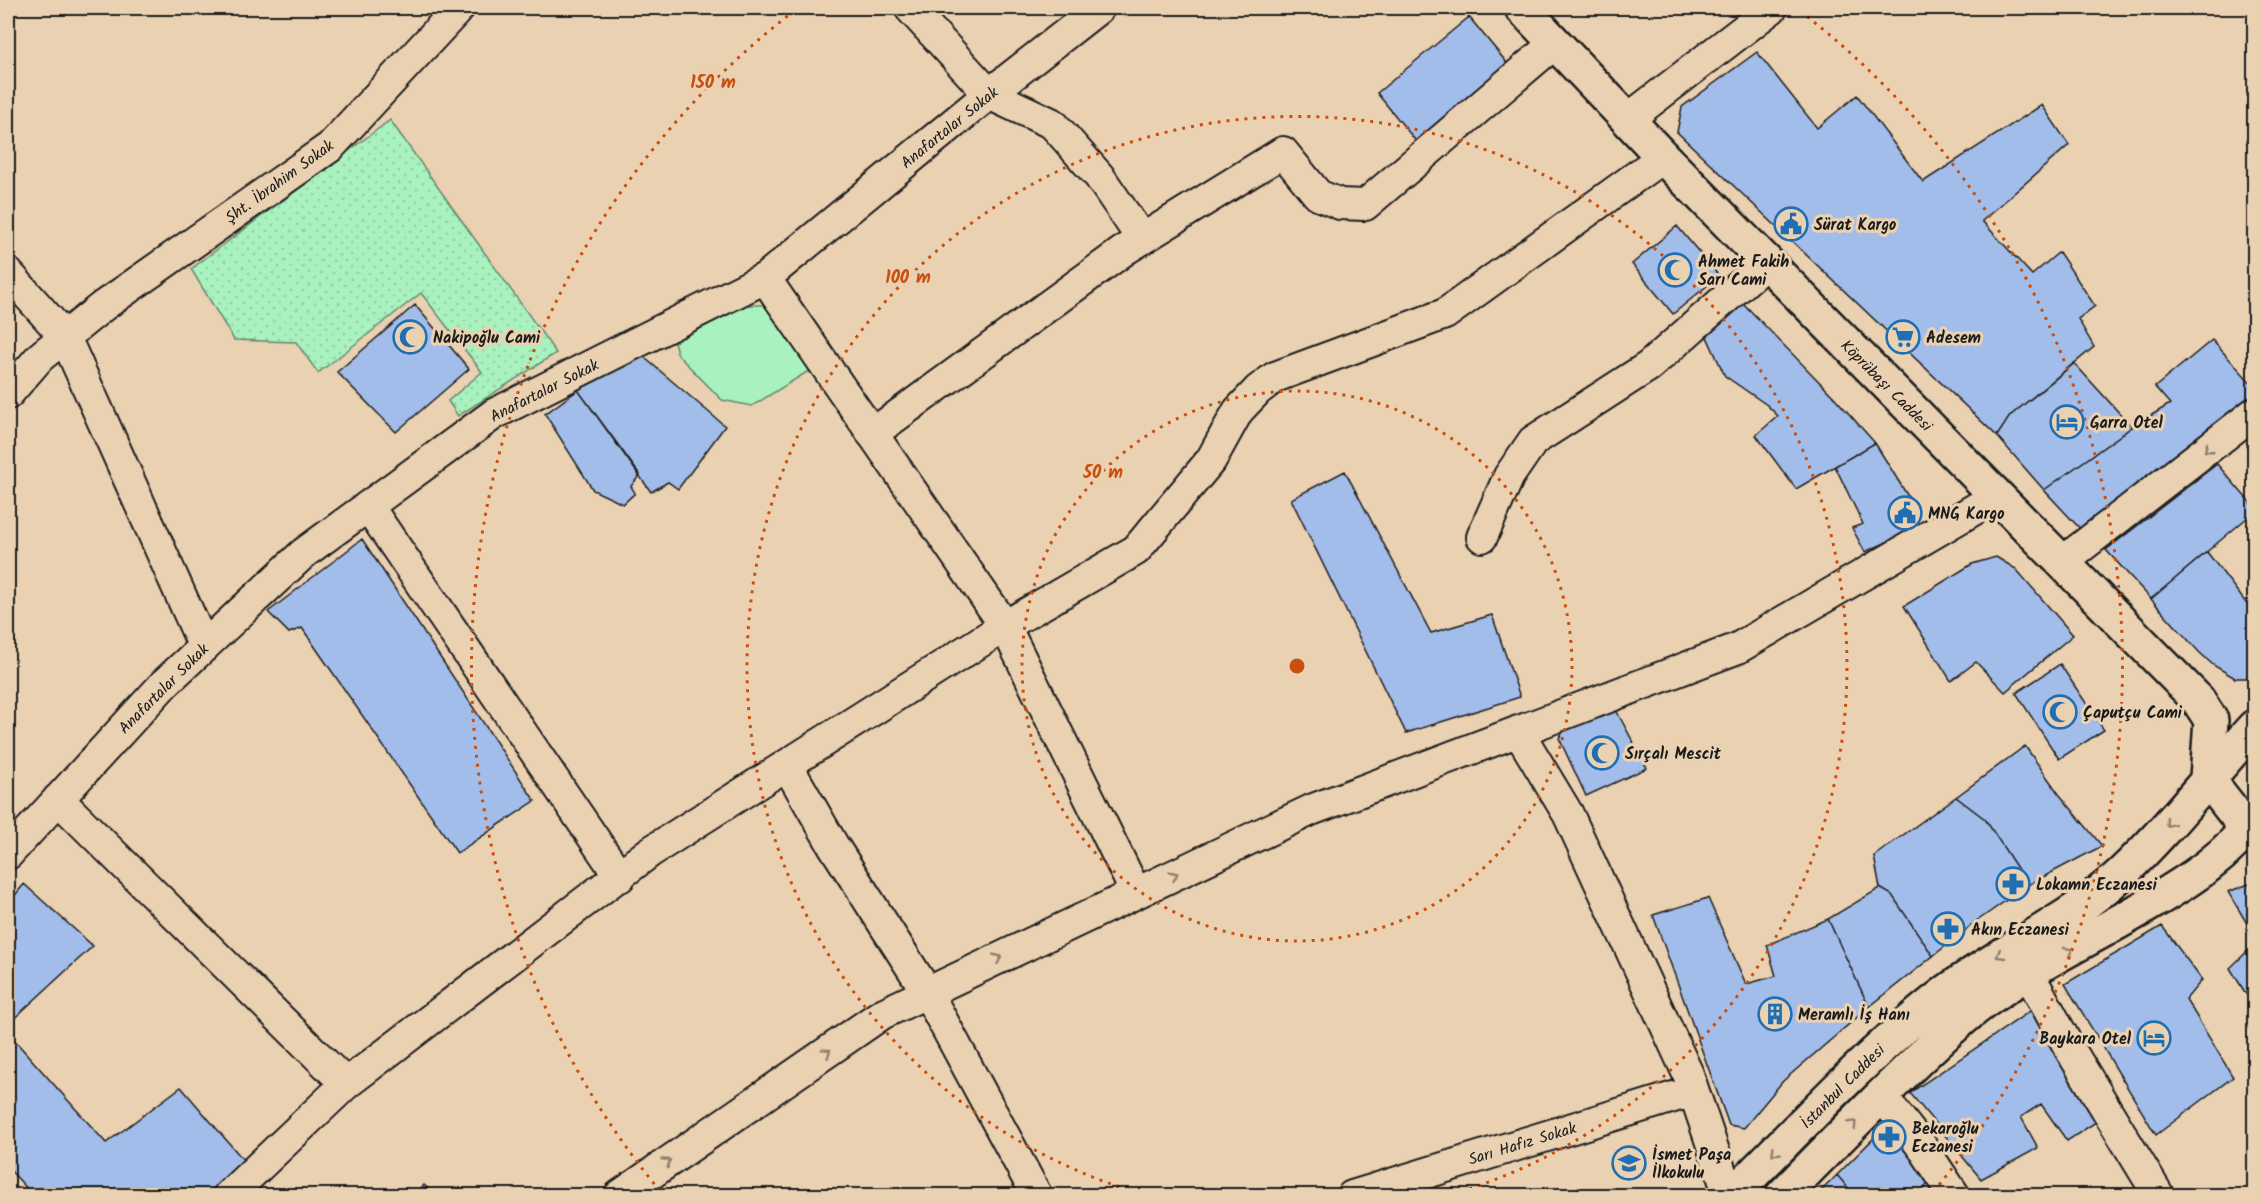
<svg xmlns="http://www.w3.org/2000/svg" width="2262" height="1203" font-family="Kalam,sans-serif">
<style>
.grass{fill:url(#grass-dots);stroke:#62876e;stroke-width:1.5}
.park{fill:#a9f2bf;stroke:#62876e;stroke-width:1.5}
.building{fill:#a2bdea;stroke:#1c1c1c;stroke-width:1.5}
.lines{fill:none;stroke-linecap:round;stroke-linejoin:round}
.street-casing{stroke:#1c1c1c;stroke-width:34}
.secondary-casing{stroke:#1c1c1c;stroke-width:38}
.street{stroke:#ead1b2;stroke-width:30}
.secondary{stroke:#ead1b2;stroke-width:33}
.oneway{stroke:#8d806e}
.ring{fill:none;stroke:#c9500e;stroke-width:3;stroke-dasharray:3 6}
.labels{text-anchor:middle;stroke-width:6;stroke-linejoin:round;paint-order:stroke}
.street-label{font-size:16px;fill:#1c1c1c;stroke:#ead1b2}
.poi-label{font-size:16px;font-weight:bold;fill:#1c1c1c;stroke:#ead1b2;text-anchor:start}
.centre{fill:#c9500e;stroke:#ead1b2;stroke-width:3}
.ring-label{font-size:18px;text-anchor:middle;font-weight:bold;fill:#c9500e;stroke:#ead1b2;stroke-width:6;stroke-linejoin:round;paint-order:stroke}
</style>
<defs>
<pattern id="grass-dots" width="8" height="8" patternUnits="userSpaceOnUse" patternTransform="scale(1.5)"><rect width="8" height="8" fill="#a9f2bf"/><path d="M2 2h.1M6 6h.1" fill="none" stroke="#91cfa4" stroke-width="1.8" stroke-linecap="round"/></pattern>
</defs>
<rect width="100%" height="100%" fill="#ead1b2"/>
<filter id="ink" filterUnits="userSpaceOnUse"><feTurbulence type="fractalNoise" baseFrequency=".0167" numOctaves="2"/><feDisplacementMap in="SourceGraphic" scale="12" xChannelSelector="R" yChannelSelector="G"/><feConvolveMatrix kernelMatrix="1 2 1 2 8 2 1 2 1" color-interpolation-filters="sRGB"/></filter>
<g filter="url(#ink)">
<path class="grass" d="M390 120 556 353 458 416 448 401 482 372 421 293 318 373 296 342 234 340 191 269Z"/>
<path class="park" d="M746 305H765L812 369 752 406 722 400 678 355 674 342Z"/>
<path class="building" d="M1469 17 1512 69 1419 145 1377 93Z
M1757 52 1817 128 1857 95 1923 182 2042 105 2069 145 1982 221 2032 275 2059 252 2095 306 2078 319 2094 347 2010 416 1997 436 1677 132 1682 107Z
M1677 226 1719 276 1673 314 1632 264Z
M1738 298 1835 398 1875 443 1796 489 1756 435 1778 416 1767 405 1725 376 1702 326Z
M415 305 469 369 396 432 337 372Z
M2212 340 2254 386V405L2086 535 2044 490 2132 427 2170 404 2155 387Z
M639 353 725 426 678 489 668 482 651 492 578 390Z
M2074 363 2132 427 2044 490 1997 436 2010 416Z
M578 390 640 475 631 486 635 493 623 504 593 490 545 414Z
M1875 443 1917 511 1914 530 1865 552 1852 528 1863 524 1835 466Z
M2217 464 2254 507V512L2151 599 2106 550Z
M1345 471 1431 633 1492 615 1520 697 1406 733 1291 499Z
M362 539 535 801 457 853 302 628 289 633 268 612Z
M2207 552 2246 603 2254 597V671L2247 678H2235L2213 665 2199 652 2151 599Z
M1996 557 2016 569 2073 635 2005 692 1976 662 1951 681 1904 606 1972 564Z
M2060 664 2104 730 2059 759 2016 693Z
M1616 710 1647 768 1586 796 1559 738 1572 718Z
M2025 746 2059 794 2102 846 2028 885 1985 819 1956 797Z
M1956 797 1985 819 2028 885 1977 921 1933 956 1892 895 1880 888 1874 856Z
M2254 882V935L2228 892Z
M24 884 93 946 8 1024V904Z
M1880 888 1892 895 1933 956 1869 1007 1828 919Z
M1708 898 1746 984 1776 976 1767 945 1828 919 1869 1007 1783 1081 1744 1128 1729 1125 1653 915Z
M2162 926 2202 980 2186 999 2233 1077 2156 1135 2065 984Z
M2254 945V1007L2230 968Z
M2036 1007 2099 1120 2067 1141 2041 1104 2021 1117 2038 1148 1981 1179 1910 1093Z
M8 1033 106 1143 181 1087 246 1163 212 1196H34L8 1168Z
M1890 1122 1933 1178 1918 1196H1855L1837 1175Z
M1837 1175 1855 1196H1816Z
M424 1185 437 1196H413Z"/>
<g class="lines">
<defs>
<path id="street" d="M910 8 989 94 1053 124 1099 176 1142 239
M1628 119 1772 8
M8 273 65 337 204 647
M765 278 1005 626 1136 893
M8 394 40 357 103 306 330 147 459 8
M872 434 1126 249 1283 152 1318 195 1340 204 1365 205 1555 43
M368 506 620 877
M1482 537 1509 476 1533 441 1649 366 1767 262
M2062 562 2254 413
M1518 731 1568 814 1688 1074 1729 1196
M787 765 833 845 927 992 1037 1196
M58 799 346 1084
M8 854 165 683 304 553 494 414 765 278 989 94 1099 8
M2029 974 2071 1051 2159 1196
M1882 1096 1923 1148 1955 1196
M228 1196 346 1084 650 852 1005 626 1136 550 1211 460 1238 411 1258 390 1275 377 1445 314 1663 157
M619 1196 882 1014 1311 810 1738 648 1997 496
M1352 1196 1693 1091"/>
<path id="secondary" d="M1522 8 1663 157 2198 700 2211 720 2207 778
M2207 778 2254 838
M1731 1196C1802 1126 1869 1051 1948 991 2003 950 2072 920 2121 874 2169 829 2210 775 2254 727
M1782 1196C1818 1159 1854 1123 1891 1086 1920 1058 1949 1028 1981 1004 2035 964 2097 936 2153 902 2190 880 2229 855 2254 819"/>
</defs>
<use href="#street" class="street-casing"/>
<use href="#secondary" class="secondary-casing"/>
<use href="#street" class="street"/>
<use href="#secondary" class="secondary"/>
</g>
<defs><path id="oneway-chevron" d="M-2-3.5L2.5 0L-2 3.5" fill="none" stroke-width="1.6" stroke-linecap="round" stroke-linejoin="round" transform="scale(1.5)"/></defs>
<g class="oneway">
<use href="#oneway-chevron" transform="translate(2208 449) rotate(142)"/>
<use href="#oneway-chevron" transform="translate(2169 823) rotate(130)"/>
<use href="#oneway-chevron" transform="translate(1174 875) rotate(-25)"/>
<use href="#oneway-chevron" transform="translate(2069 951) rotate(-30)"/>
<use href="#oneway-chevron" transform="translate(2000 955) rotate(149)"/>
<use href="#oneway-chevron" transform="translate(998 958) rotate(-25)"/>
<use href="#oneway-chevron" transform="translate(827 1052) rotate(-35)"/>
<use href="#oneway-chevron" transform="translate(1853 1124) rotate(-45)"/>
<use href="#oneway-chevron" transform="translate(1775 1152) rotate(135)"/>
<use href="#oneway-chevron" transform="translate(667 1162) rotate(-35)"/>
</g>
</g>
<g class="ring">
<circle cx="1297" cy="666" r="275"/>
<path d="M1145 1195A550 550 0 1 1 1449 1195"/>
<path d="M660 1191A826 826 0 0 1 794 11M1800 11A826 826 0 0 1 1934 1191"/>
</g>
<defs>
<symbol id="civic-ring" viewBox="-11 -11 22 22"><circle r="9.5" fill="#ead1b2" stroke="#1f6fb2" stroke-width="1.5"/><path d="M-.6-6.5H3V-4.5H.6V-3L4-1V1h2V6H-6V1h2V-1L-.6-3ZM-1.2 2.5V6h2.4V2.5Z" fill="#1f6fb2"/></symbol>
<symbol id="mosque-ring" viewBox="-11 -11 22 22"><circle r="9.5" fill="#ead1b2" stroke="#1f6fb2" stroke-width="1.5"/><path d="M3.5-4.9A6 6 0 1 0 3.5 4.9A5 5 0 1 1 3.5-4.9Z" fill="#1f6fb2"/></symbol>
<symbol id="supermarket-ring" viewBox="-11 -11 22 22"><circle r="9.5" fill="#ead1b2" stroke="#1f6fb2" stroke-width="1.5"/><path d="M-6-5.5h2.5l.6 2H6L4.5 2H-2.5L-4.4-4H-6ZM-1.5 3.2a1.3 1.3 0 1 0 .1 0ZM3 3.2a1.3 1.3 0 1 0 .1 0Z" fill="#1f6fb2"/></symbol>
<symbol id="hotel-ring" viewBox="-11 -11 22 22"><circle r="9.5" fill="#ead1b2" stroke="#1f6fb2" stroke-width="1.5"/><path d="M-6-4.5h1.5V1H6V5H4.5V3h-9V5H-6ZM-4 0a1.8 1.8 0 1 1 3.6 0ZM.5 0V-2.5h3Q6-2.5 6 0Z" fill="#1f6fb2"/></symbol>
<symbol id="pharmacy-ring" viewBox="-11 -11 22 22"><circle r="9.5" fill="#ead1b2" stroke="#1f6fb2" stroke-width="1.5"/><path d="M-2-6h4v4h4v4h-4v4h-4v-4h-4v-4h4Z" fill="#1f6fb2"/></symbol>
<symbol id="building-ring" viewBox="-11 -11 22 22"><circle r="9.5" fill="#ead1b2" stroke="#1f6fb2" stroke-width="1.5"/><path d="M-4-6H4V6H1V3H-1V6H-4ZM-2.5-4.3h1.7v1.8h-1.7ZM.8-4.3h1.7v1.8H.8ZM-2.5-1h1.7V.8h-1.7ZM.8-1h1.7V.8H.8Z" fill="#1f6fb2"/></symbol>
<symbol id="school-ring" viewBox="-11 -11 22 22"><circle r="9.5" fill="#ead1b2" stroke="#1f6fb2" stroke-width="1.5"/><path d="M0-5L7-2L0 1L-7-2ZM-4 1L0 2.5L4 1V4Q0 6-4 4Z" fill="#1f6fb2"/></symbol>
</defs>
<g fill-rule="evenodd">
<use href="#civic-ring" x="1772" y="205" width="38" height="38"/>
<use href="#mosque-ring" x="1656" y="251" width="38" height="38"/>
<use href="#mosque-ring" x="391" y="318" width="38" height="38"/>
<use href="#supermarket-ring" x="1884" y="318" width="38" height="38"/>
<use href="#hotel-ring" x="2048" y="403" width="38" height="38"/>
<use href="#civic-ring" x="1886" y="494" width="38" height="38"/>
<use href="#mosque-ring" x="2041" y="693" width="38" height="38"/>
<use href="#mosque-ring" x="1583" y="734" width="38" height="38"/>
<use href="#pharmacy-ring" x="1994" y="865" width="38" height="38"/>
<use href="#pharmacy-ring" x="1929" y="910" width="38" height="38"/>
<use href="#building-ring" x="1756" y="995" width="38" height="38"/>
<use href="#hotel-ring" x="2135" y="1019" width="38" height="38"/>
<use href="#pharmacy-ring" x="1870" y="1118" width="38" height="38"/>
<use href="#school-ring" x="1610" y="1144" width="38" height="38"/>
</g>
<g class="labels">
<g class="street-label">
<text transform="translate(949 127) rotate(-39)" y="6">Anafartalar Sokak</text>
<text transform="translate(279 181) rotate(-36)" y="6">Şht. İbrahim Sokak</text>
<text transform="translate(1887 385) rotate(45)" y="6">Köprübaşı Caddesi</text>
<text transform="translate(544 390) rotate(-27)" y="6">Anafartalar Sokak</text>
<text transform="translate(163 688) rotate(-45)" y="6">Anafartalar Sokak</text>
<text transform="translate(1842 1086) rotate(-45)" y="6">İstanbul Caddesi</text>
<text transform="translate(1522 1143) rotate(-17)" y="6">Sarı Hafız Sokak</text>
</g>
<g class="poi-label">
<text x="1814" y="230">Sürat Kargo</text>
<text x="1698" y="267">Ahmet Fakih<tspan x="1698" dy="18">Sarı Cami</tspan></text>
<text x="433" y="343">Nakipoğlu Cami</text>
<text x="1926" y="343">Adesem</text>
<text x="2090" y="428">Garra Otel</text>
<text x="1928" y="519">MNG Kargo</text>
<text x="2083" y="718">Çaputçu Cami</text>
<text x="1625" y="759">Sırçalı Mescit</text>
<text x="2036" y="890">Lokamn Eczanesi</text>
<text x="1971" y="935">Akın Eczanesi</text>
<text x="1798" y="1020">Meramlı İş Hanı</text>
<text x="2131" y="1044" text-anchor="end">Baykara Otel</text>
<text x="1912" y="1134">Bekaroğlu<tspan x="1912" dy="18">Eczanesi</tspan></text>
<text x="1652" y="1160">İsmet Paşa<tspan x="1652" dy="18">İlkokulu</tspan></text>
</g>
</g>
<circle cx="1297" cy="666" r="9" class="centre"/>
<g class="ring-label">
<text x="713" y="88">150 m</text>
<text x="908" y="283">100 m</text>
<text x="1103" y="478">50 m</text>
</g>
<rect width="2262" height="1203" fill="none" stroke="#ead1b2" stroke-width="30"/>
<rect x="15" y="15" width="2232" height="1173" fill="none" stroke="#1c1c1c" stroke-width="2" filter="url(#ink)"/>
</svg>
